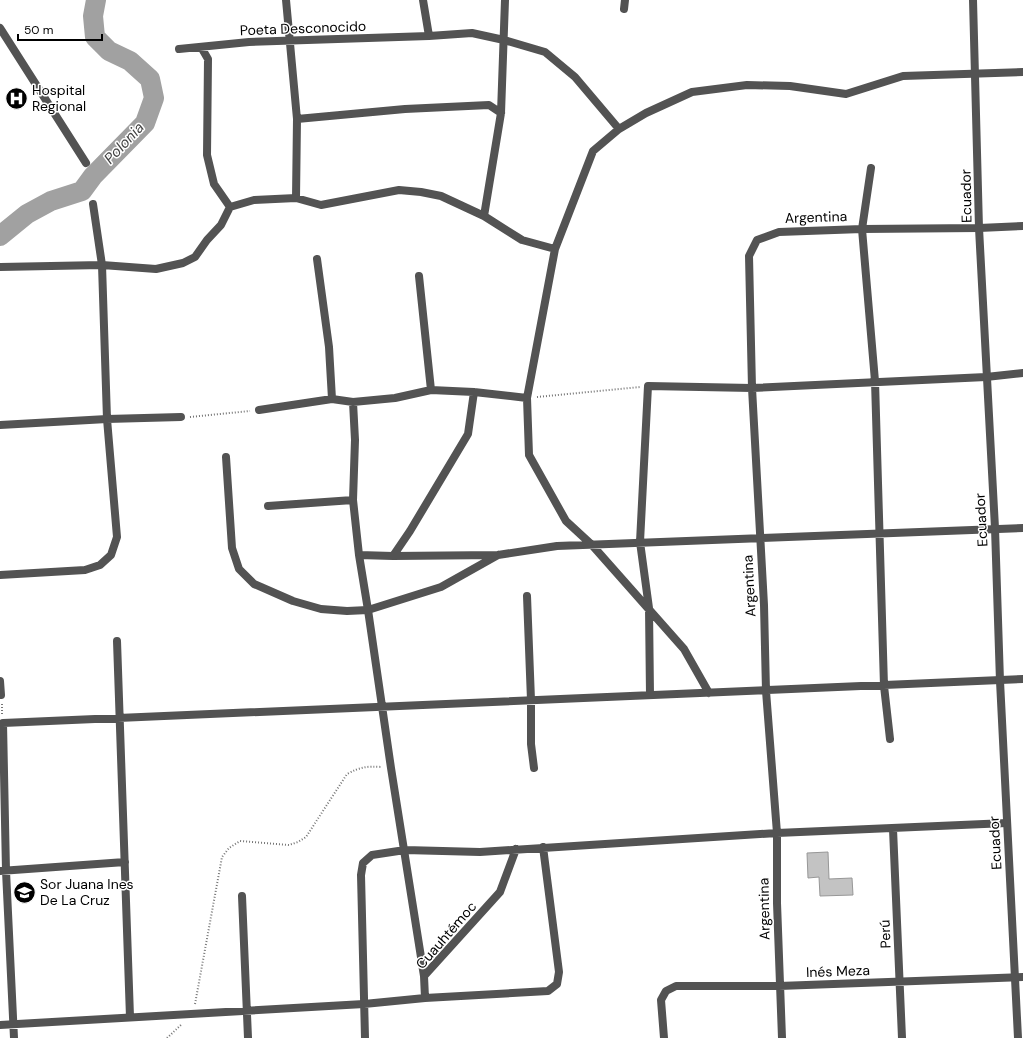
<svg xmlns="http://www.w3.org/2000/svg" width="1023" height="1038" font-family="'DM Sans',sans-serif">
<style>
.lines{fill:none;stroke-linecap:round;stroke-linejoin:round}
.river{stroke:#a1a1a1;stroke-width:20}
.building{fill:#c3c3c3;stroke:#979797}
.path{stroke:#757575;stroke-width:2;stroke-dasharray:1 2;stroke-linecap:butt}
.minor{stroke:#535353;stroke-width:8}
.tertiary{stroke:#535353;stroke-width:8}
.labels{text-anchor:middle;stroke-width:3;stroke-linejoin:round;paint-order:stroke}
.street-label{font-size:14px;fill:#000;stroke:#fff}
.poi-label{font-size:14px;fill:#000;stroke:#fff;text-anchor:start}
.water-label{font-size:15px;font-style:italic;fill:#424242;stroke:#fff}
</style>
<rect width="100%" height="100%" fill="#fff"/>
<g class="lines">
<path class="river" d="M0 236 27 214 51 201 82 191 93 176 145 123 154 98 150 79 130 61 109 51 95 37 93 16 96 0"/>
</g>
<path class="building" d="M828 852 829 879 852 878 853 895 820 896 819 877 808 878 807 853Z"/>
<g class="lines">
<path class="path" d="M537 397 640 387
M190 417 250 411
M2 704V714
M195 1004 222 857 229 848 240 841 289 845 298 842 306 837 347 774C360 767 367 766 382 767
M167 1038 182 1024"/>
<path class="minor" d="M286 0 297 119 296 198
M423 0 429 36
M624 9 625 0
M0 28 86 163
M201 47 208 59 207 155 214 184 230 207
M179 49 249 42 429 36 472 33 504 40 545 52 575 77 619 129
M297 119 405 109 489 105 501 113
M871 168 862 229 875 381 884 686 890 739
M484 216 501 113 505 0
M317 259 329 347 332 399
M0 267 102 265 156 269 183 263 195 257 207 240 221 225 230 207 254 200 296 198 321 205 399 190 421 192 441 196 484 216 522 240 555 249
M419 276 431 390
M353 402 355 440 353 500 359 555 368 610 391 768 424 976
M259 410 332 399 353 402 395 398 431 390 474 392 527 398
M0 425 107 419 181 417
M226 457 232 548 239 569 254 584 293 601 321 609 347 611 368 610 441 587 498 555
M268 506 353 500
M359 555 393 556 410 531 468 434 474 392
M393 556 498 555 557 546 1023 528
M0 575 85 570 100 565 111 555 117 537 107 419 102 265 93 204
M527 596 531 700V744L534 768
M117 641 130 1017
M0 681 1 695
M709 693 684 649 592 545 566 521 529 455 527 398 555 249 593 151 619 129 646 113 692 92 747 85 790 86 846 94 903 76 1023 72
M650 695 649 608 640 542 648 386 752 388 986 377 1023 373
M893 829 902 1038
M0 871 125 862
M242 896 248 1038
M425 998 548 991 557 984 559 972 543 847
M0 1025 364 1004 425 998 424 976 500 892 516 849
M14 1038 6 871 3 723 1023 679
M365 1038 361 875 363 863 372 855 405 850 480 852 777 833 1007 823
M664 1038 661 1000 666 991 676 986H779L1023 977
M782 1038 777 903V833L766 691 764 605 752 388 749 256 757 240 779 232 862 229 979 228 1023 226"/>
<path class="tertiary" d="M973 0 979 228 995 528 1000 681 1018 1038"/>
</g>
<defs>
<symbol id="hospital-disc" viewBox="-11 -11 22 22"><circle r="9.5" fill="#000" stroke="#fff"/><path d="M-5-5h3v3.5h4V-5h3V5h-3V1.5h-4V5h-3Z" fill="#fff"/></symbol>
<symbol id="school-disc" viewBox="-11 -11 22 22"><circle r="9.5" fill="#000" stroke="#fff"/><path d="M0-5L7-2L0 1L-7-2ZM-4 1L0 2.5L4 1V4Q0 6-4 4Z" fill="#fff"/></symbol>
</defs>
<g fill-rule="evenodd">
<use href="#hospital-disc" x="4" y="86" width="25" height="25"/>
<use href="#school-disc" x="12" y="880" width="25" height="25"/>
</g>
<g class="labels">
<g class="street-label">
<text transform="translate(303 28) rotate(-2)" y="5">Poeta Desconocido</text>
<text transform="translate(966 196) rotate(-91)" y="5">Ecuador</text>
<text transform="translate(816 217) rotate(-2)" y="5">Argentina</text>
<text transform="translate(981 520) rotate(-93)" y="5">Ecuador</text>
<text transform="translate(749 586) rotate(-93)" y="5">Argentina</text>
<text transform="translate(995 843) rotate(-93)" y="5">Ecuador</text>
<text transform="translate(764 909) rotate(-91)" y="5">Argentina</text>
<text transform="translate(885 934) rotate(-92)" y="5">Perú</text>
<text transform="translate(446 935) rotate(-49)" y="5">Cuauhtémoc</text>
<text transform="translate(838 971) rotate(-2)" y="5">Inés Meza</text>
</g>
<g class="poi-label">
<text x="32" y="95">Hospital<tspan x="32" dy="16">Regional</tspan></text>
<text x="40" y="889">Sor Juana Ines<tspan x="40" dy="16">De La Cruz</tspan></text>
</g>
<g class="water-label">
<text transform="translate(124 143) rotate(-47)" y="5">Polonia</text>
</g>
</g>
<path d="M18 34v6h84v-6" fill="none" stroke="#000000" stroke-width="2"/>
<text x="24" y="34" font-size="12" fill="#000000" stroke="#ffffff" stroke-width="3" paint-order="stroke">50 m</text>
</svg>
